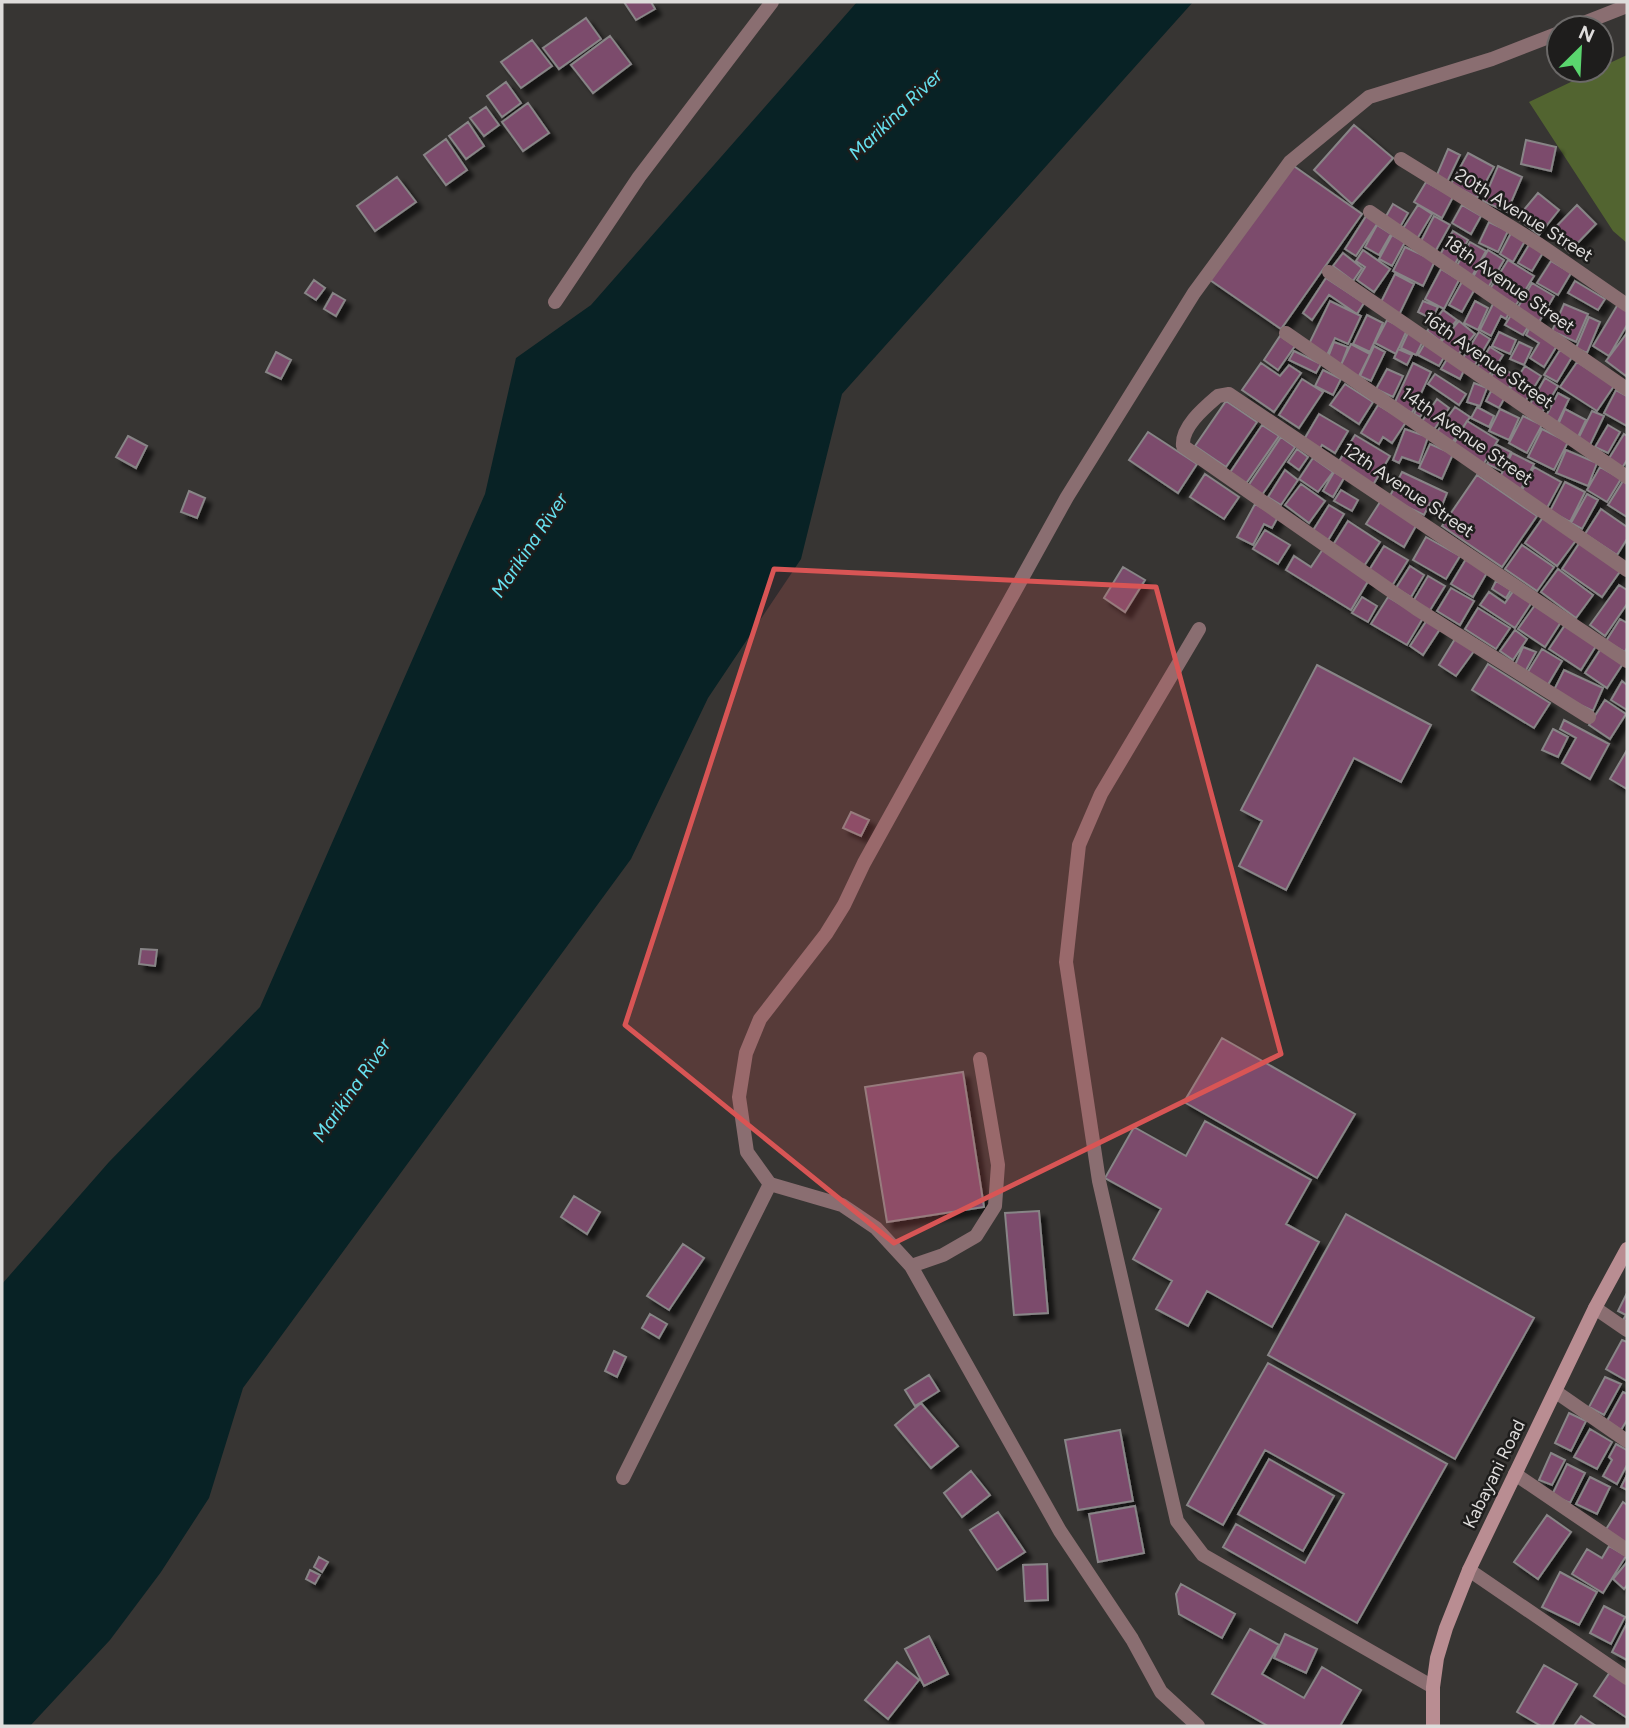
<svg xmlns="http://www.w3.org/2000/svg" width="1629" height="1728" font-family="Figtree,sans-serif">
<style>
.forest{fill:#526430}
.water{fill:#082225}
.building{fill:#7c4b6c;stroke:#888587;stroke-width:2;filter:url(#shadow)}
.lines{fill:none;stroke-linecap:round;stroke-linejoin:round}
.lane{stroke:#8a6e71;stroke-width:14}
.street{stroke:#8a6e71;stroke-width:14}
.secondary{stroke:#b98d92;stroke-width:14}
.marked{fill:#d85555;fill-opacity:0.2;stroke:#d85555;stroke-width:5;stroke-linejoin:round}
.labels{text-anchor:middle;stroke-width:5;stroke-linejoin:round;paint-order:stroke}
.street-label{font-size:18px;fill:#dedcdb;stroke:#1e1d1c}
.water-label{font-size:19px;font-style:italic;fill:#67e1ef;stroke:#1e1d1c}
</style>
<defs>
<filter id="shadow"><feDropShadow dx="6" dy="6" stdDeviation="2" flood-color="#0009"/></filter>
</defs>
<rect width="100%" height="100%" fill="#373533"/>
<path class="forest" d="M1627 55V243L1613 231 1529 102 1596 70H1601V67Z"/>
<path class="water" d="M857 2H1193L842 394 801 559 708 698 631 859 243 1388 209 1498 161 1572 110 1640 30 1726H2V1284L109 1162 260 1007 485 494 516 358 591 305Z"/>
<path class="building" d="M624 2H651L655 9 636 20Z
M586 18 601 39 559 69 543 48Z
M610 36 631 64 593 93 571 65Z
M532 40 552 66 521 88 501 62Z
M506 82 521 103 502 117 487 96Z
M528 103 549 133 523 151 502 122Z
M486 107 499 125 484 136 470 118Z
M468 122 484 146 466 159 449 136Z
M1354 125 1393 158 1352 204 1314 170Z
M446 139 467 170 446 185 424 155Z
M1526 140 1556 147 1551 171 1521 164Z
M1448 149 1460 155 1447 182 1436 177Z
M1468 153 1494 167 1477 198 1451 184Z
M1291 164 1362 214 1281 329 1210 280Z
M1498 166 1522 177 1507 212 1483 201Z
M397 177 416 202 375 231 357 206Z
M1426 182 1453 197 1442 218 1414 202Z
M1538 193 1559 210 1539 235 1517 218Z
M1393 204 1408 213 1400 227 1385 218Z
M1418 205 1432 214 1417 239 1402 230Z
M1462 205 1481 216 1471 234 1452 223Z
M1577 205 1596 224 1569 252 1550 233Z
M1368 213 1379 221 1356 256 1345 249Z
M1434 216 1450 225 1435 252 1420 243Z
M1489 222 1508 231 1498 252 1479 243Z
M1377 225 1391 234 1379 255 1365 247Z
M1453 231 1468 240 1455 264 1440 255Z
M1511 233 1525 241 1513 262 1500 254Z
M1392 235 1405 242 1392 266 1379 259Z
M1470 242 1486 251 1471 278 1455 269Z
M1530 243 1544 251 1532 271 1518 263Z
M1405 247 1435 261 1423 286 1393 271Z
M1363 250 1390 269 1374 292 1357 280 1365 267 1356 261Z
M1488 250 1504 260 1488 288 1472 279Z
M1343 253 1362 268 1353 281 1333 266Z
M1508 260 1534 276 1516 305 1490 289Z
M1551 261 1571 273 1558 295 1537 283Z
M1441 269 1459 280 1444 309 1425 299Z
M1395 274 1414 284 1399 315 1379 306Z
M1326 278 1364 303 1357 314 1329 295 1312 320 1303 313Z
M314 280 325 288 316 300 305 293Z
M1463 280 1476 287 1462 312 1449 305Z
M1575 281 1605 299 1598 310 1568 293Z
M1532 283 1554 296 1539 322 1517 309Z
M333 293 345 300 336 316 324 309Z
M1330 301 1361 316 1348 344 1335 338 1327 355 1308 346Z
M1423 301 1438 307 1432 319 1418 312Z
M1475 301 1488 308 1478 330 1464 323Z
M1494 302 1510 311 1506 319 1501 316 1491 336 1480 330Z
M1564 304 1588 314 1576 342 1552 331Z
M1618 304 1627 309V325L1609 356 1593 346Z
M1443 310 1457 320 1440 341 1427 331Z
M1367 315 1383 323 1370 352 1353 344Z
M1511 315 1529 325 1523 335 1505 325Z
M1589 317 1600 322 1587 353 1576 348Z
M1387 320 1407 330 1396 354 1375 343Z
M1459 321 1475 334 1457 356 1440 343Z
M1530 327 1558 344 1544 367 1530 358 1539 343 1526 335Z
M1479 332 1490 339 1473 368 1461 361Z
M1499 332 1516 340 1510 354 1492 346Z
M1408 333 1423 341 1416 355 1401 348Z
M1627 333V374L1626 376 1606 361Z
M1280 336 1295 346 1278 370 1264 360Z
M1334 342 1348 347 1341 365 1327 360Z
M1519 342 1532 348 1524 365 1510 359Z
M1425 343 1445 355 1439 366 1418 355Z
M1351 344 1370 354 1358 378 1339 369Z
M1374 346 1385 352 1371 381 1360 376Z
M1490 347 1503 355 1495 368 1482 360Z
M1398 349 1412 355 1407 365 1394 358Z
M1560 350 1572 357 1557 382 1544 375Z
M1294 351 1321 364 1316 373 1289 360Z
M276 352 291 360 281 379 266 372Z
M1447 359 1465 368 1460 379 1441 369Z
M1481 362 1493 369 1488 377 1476 369Z
M1577 362 1614 386 1597 411 1560 387Z
M1261 363 1280 376 1289 365 1301 373 1274 412 1242 390Z
M1413 363 1431 372 1412 413 1394 404Z
M1499 365 1516 377 1508 389 1490 378Z
M1525 366 1541 376 1525 402 1508 392Z
M1387 369 1403 376 1393 397 1376 389Z
M1323 370 1341 379 1333 395 1315 386Z
M1435 374 1466 394 1459 405 1428 384Z
M1545 378 1558 386 1541 414 1529 406Z
M1302 379 1323 392 1299 428 1279 415Z
M1474 383 1487 388 1480 406 1467 402Z
M1345 384 1373 402 1359 424 1330 405Z
M1616 390 1627 396V426L1604 413Z
M1491 391 1505 397 1499 408 1486 401Z
M1558 393 1569 399 1557 424 1545 418Z
M1437 399 1449 408 1433 431 1421 423Z
M1226 401 1257 422 1226 467 1195 446Z
M1419 403 1426 407 1420 417 1414 414Z
M1378 405 1406 422 1392 443 1383 437 1379 444 1361 433Z
M1455 407 1470 417 1451 444 1436 433Z
M1477 407 1494 416 1489 427 1471 418Z
M1500 409 1519 418 1509 440 1489 431Z
M1565 409 1586 420 1578 437 1557 427Z
M1592 411 1604 416 1590 445 1578 439Z
M1319 414 1348 431 1335 453 1322 445 1318 452 1302 443Z
M1523 416 1542 425 1527 453 1509 443Z
M1467 421 1498 440 1483 465 1452 447Z
M1262 425 1279 436 1245 485 1229 474Z
M1608 425 1620 432 1608 453 1595 447Z
M1405 429 1428 437 1419 463 1402 457 1399 463 1393 460Z
M1542 429 1568 442 1554 470 1528 457Z
M1148 432 1197 464 1178 493 1129 460Z
M1624 434 1627 436V460L1622 468 1608 460Z
M1355 435 1390 456 1373 485 1338 463Z
M128 436 147 446 136 468 116 457Z
M1281 437 1295 447 1262 495 1248 486Z
M1430 444 1453 454 1442 479 1419 468Z
M1497 445 1511 452 1502 471 1487 464Z
M1297 449 1308 457 1299 470 1288 462Z
M1566 450 1597 463 1588 486 1556 473Z
M1512 453 1534 464 1520 491 1498 481Z
M1313 458 1333 472 1318 492 1299 479Z
M1534 467 1561 482 1547 508 1520 494Z
M1600 467 1621 479 1607 502 1587 490Z
M1285 470 1298 480 1281 505 1268 497Z
M1334 472 1344 478 1333 497 1323 491Z
M1402 472 1447 493 1441 508 1430 503 1424 515 1389 498Z
M1205 474 1239 497 1224 519 1190 497Z
M1477 475 1537 516 1502 567 1442 526Z
M1623 481 1627 484V517L1608 505Z
M1565 482 1585 492 1570 522 1550 511Z
M1301 484 1325 501 1309 523 1285 505Z
M1341 490 1358 500 1352 511 1334 501Z
M189 491 205 498 197 518 181 512Z
M1587 494 1598 500 1582 529 1571 523Z
M1380 502 1417 524 1404 547 1366 524Z
M1255 504 1278 517 1272 528 1264 524 1253 545 1237 537Z
M1329 505 1344 514 1327 542 1312 532Z
M1601 509 1627 527V539L1617 555 1585 534Z
M1544 516 1577 539 1557 566 1525 543Z
M1348 521 1380 542 1364 566 1333 545Z
M1265 530 1290 545 1278 564 1253 549Z
M1426 537 1460 556 1446 579 1413 560Z
M1580 542 1621 570 1602 597 1562 569Z
M1522 545 1554 567 1537 591 1505 569Z
M1384 546 1408 560 1392 586 1368 572Z
M1323 549 1370 578 1351 610 1286 570 1294 556 1311 567Z
M1466 559 1488 571 1473 597 1451 584Z
M1410 566 1424 575 1411 597 1396 588Z
M1123 567 1145 580 1125 612 1104 598Z
M1558 569 1593 595 1576 618 1541 592Z
M1428 576 1445 586 1429 612 1412 603Z
M1496 581 1511 590 1506 598 1492 589Z
M1619 585 1627 590V604L1605 636 1590 625Z
M1451 588 1474 601 1460 625 1437 611Z
M1514 590 1532 602 1515 628 1480 605 1489 592 1505 603Z
M1362 597 1377 606 1368 622 1352 613Z
M1388 597 1423 618 1407 645 1371 624Z
M1535 605 1561 622 1545 647 1518 629Z
M1478 608 1510 628 1496 649 1465 629Z
M1620 619 1627 623V648L1625 652 1606 641Z
M1427 620 1440 629 1423 655 1410 646Z
M1565 625 1596 646 1581 670 1549 649Z
M1515 630 1527 639 1513 660 1500 651Z
M1455 639 1474 651 1456 676 1439 665Z
M1523 647 1536 652 1525 672 1514 667Z
M1602 647 1624 662 1607 688 1585 673Z
M1542 649 1562 661 1546 688 1526 675Z
M1488 664 1550 703 1534 728 1472 690Z
M1317 665 1431 725 1401 782 1354 758 1286 890 1239 866 1262 821 1241 810Z
M1564 670 1603 688 1593 711 1553 692Z
M1622 681 1627 685V710L1611 700Z
M1605 700 1626 714 1610 739 1589 725Z
M1564 720 1609 744 1590 779 1562 763 1576 738 1560 729Z
M1553 729 1568 737 1558 757 1542 750Z
M1627 750V789L1610 779Z
M851 812 869 820 861 836 843 828Z
M141 949 157 950 155 966 139 964Z
M1222 1038 1355 1114 1317 1178 1184 1102Z
M963 1072 984 1207 887 1222 865 1087Z
M1205 1121 1311 1180 1286 1224 1319 1242 1272 1327 1207 1291 1188 1326 1156 1309 1172 1281 1133 1259 1161 1209 1105 1178 1134 1127 1186 1156Z
M574 1196 600 1212 587 1234 561 1217Z
M1039 1211 1048 1313 1014 1315 1005 1213Z
M1346 1214 1534 1318 1455 1459 1268 1355Z
M683 1244 704 1258 669 1310 647 1296Z
M1627 1293V1322L1623 1320 1626 1315 1618 1311Z
M650 1314 667 1324 659 1338 642 1328Z
M1622 1340 1627 1342V1381L1606 1369Z
M614 1351 626 1357 617 1377 605 1371Z
M1268 1363 1447 1464 1357 1623 1223 1547 1236 1524 1305 1563 1344 1494 1265 1450 1223 1525 1187 1505Z
M929 1375 939 1391 915 1406 905 1390Z
M1605 1377 1621 1384 1604 1415 1589 1407Z
M1623 1392 1627 1394V1420L1621 1430 1607 1421Z
M921 1403 958 1446 931 1468 895 1425Z
M1569 1413 1586 1421 1571 1451 1555 1443Z
M1590 1429 1612 1442 1597 1469 1574 1457Z
M1120 1430 1133 1501 1078 1510 1065 1440Z
M1616 1444 1627 1450V1465L1617 1484 1603 1476 1612 1460 1609 1457Z
M1551 1453 1565 1460 1552 1485 1539 1480Z
M1269 1459 1334 1496 1303 1551 1238 1514Z
M1567 1464 1585 1473 1570 1503 1552 1495Z
M971 1471 990 1495 962 1517 944 1493Z
M1627 1475V1490L1621 1487Z
M1590 1477 1610 1487 1597 1514 1576 1504Z
M1623 1502 1627 1505V1545L1605 1531Z
M1135 1506 1144 1553 1098 1562 1089 1514Z
M998 1512 1025 1552 997 1570 970 1530Z
M1547 1515 1571 1532 1538 1579 1514 1562Z
M1609 1546 1626 1556 1603 1593 1572 1574 1587 1549 1602 1558Z
M319 1557 328 1562 322 1572 314 1567Z
M1627 1562V1585L1624 1589 1613 1579Z
M1047 1564 1048 1600 1025 1601 1023 1565Z
M310 1570 320 1575 315 1584 306 1579Z
M1560 1572 1597 1592 1579 1625 1542 1607Z
M1181 1584 1235 1614 1222 1638 1179 1614 1176 1594Z
M1604 1606 1625 1617 1611 1644 1590 1633Z
M1627 1623V1660L1612 1652Z
M1250 1629 1279 1645 1262 1674 1304 1698 1322 1667 1361 1690 1340 1726H1268L1212 1694Z
M1285 1634 1317 1649 1306 1673 1274 1658Z
M929 1636 948 1674 924 1686 905 1649Z
M897 1662 919 1680 888 1719 865 1700Z
M1544 1665 1577 1684 1552 1726H1541L1517 1712Z
M1610 1672 1627 1683V1718L1594 1696Z
M1581 1716 1596 1726H1574Z"/>
<g class="lines">
<path class="lane" d="M1571 28 1627 6
M1401 159 1540 245 1627 305
M1370 212 1627 389
M1329 272 1627 477
M1286 333 1627 570
M1199 629 1101 794 1079 845 1066 962 1099 1181 1177 1521 1203 1555 1433 1687
M1589 717 1417 609 1183 446C1181 427 1204 408 1218 396L1229 394 1627 661
M911 1266 943 1255 976 1236 995 1206 998 1165 980 1059
M1595 1308 1627 1330
M1556 1392 1627 1441
M1515 1474 1627 1550
M623 1478 770 1184
M1469 1570 1627 1678
M1198 1726 1161 1692 1132 1639 1060 1531 911 1266 876 1228 842 1205 770 1184 747 1152 739 1097 746 1053 760 1019 826 934 844 905 864 863 1067 497 1194 293 1290 162 1369 97 1492 59 1559 33"/>
<path class="street" d="M555 302 639 177 772 2"/>
<path class="secondary" d="M1433 1726V1687L1437 1658 1446 1628 1469 1570 1595 1308 1627 1249"/>
</g>
<path class="marked" d="M774 569 1156 587 1281 1054 894 1243 625 1025Z"/>
<g class="labels">
<g class="street-label">
<text transform="translate(1524 215) rotate(32)" y="6">20th Avenue Street</text>
<text transform="translate(1509 284) rotate(35)" y="6">18th Avenue Street</text>
<text transform="translate(1488 360) rotate(35)" y="6">16th Avenue Street</text>
<text transform="translate(1467 436) rotate(35)" y="6">14th Avenue Street</text>
<text transform="translate(1408 490) rotate(34)" y="6">12th Avenue Street</text>
<text transform="translate(1494 1474) rotate(-64)" y="6">Kabayani Road</text>
</g>
<g class="water-label">
<text transform="translate(895 114) rotate(-44)" y="7">Marikina River</text>
<text transform="translate(529 545) rotate(-56)" y="7">Marikina River</text>
<text transform="translate(351 1090) rotate(-55)" y="7">Marikina River</text>
</g>
</g>
<rect width="1629" height="1728" fill="none" stroke="#dedcdb" stroke-width="7"/>
<g transform="translate(1580 49) rotate(24)"><circle r="33" fill="#1e1d1c" stroke="#6b6968" stroke-width="2"/>
<path d="M0-5L12 26L0 18L-12 26Z" fill="#5ad56e"/>
<text y="-10" font-size="19" font-weight="bold" text-anchor="middle" fill="#dedcdb">N</text>
</g>
</svg>
